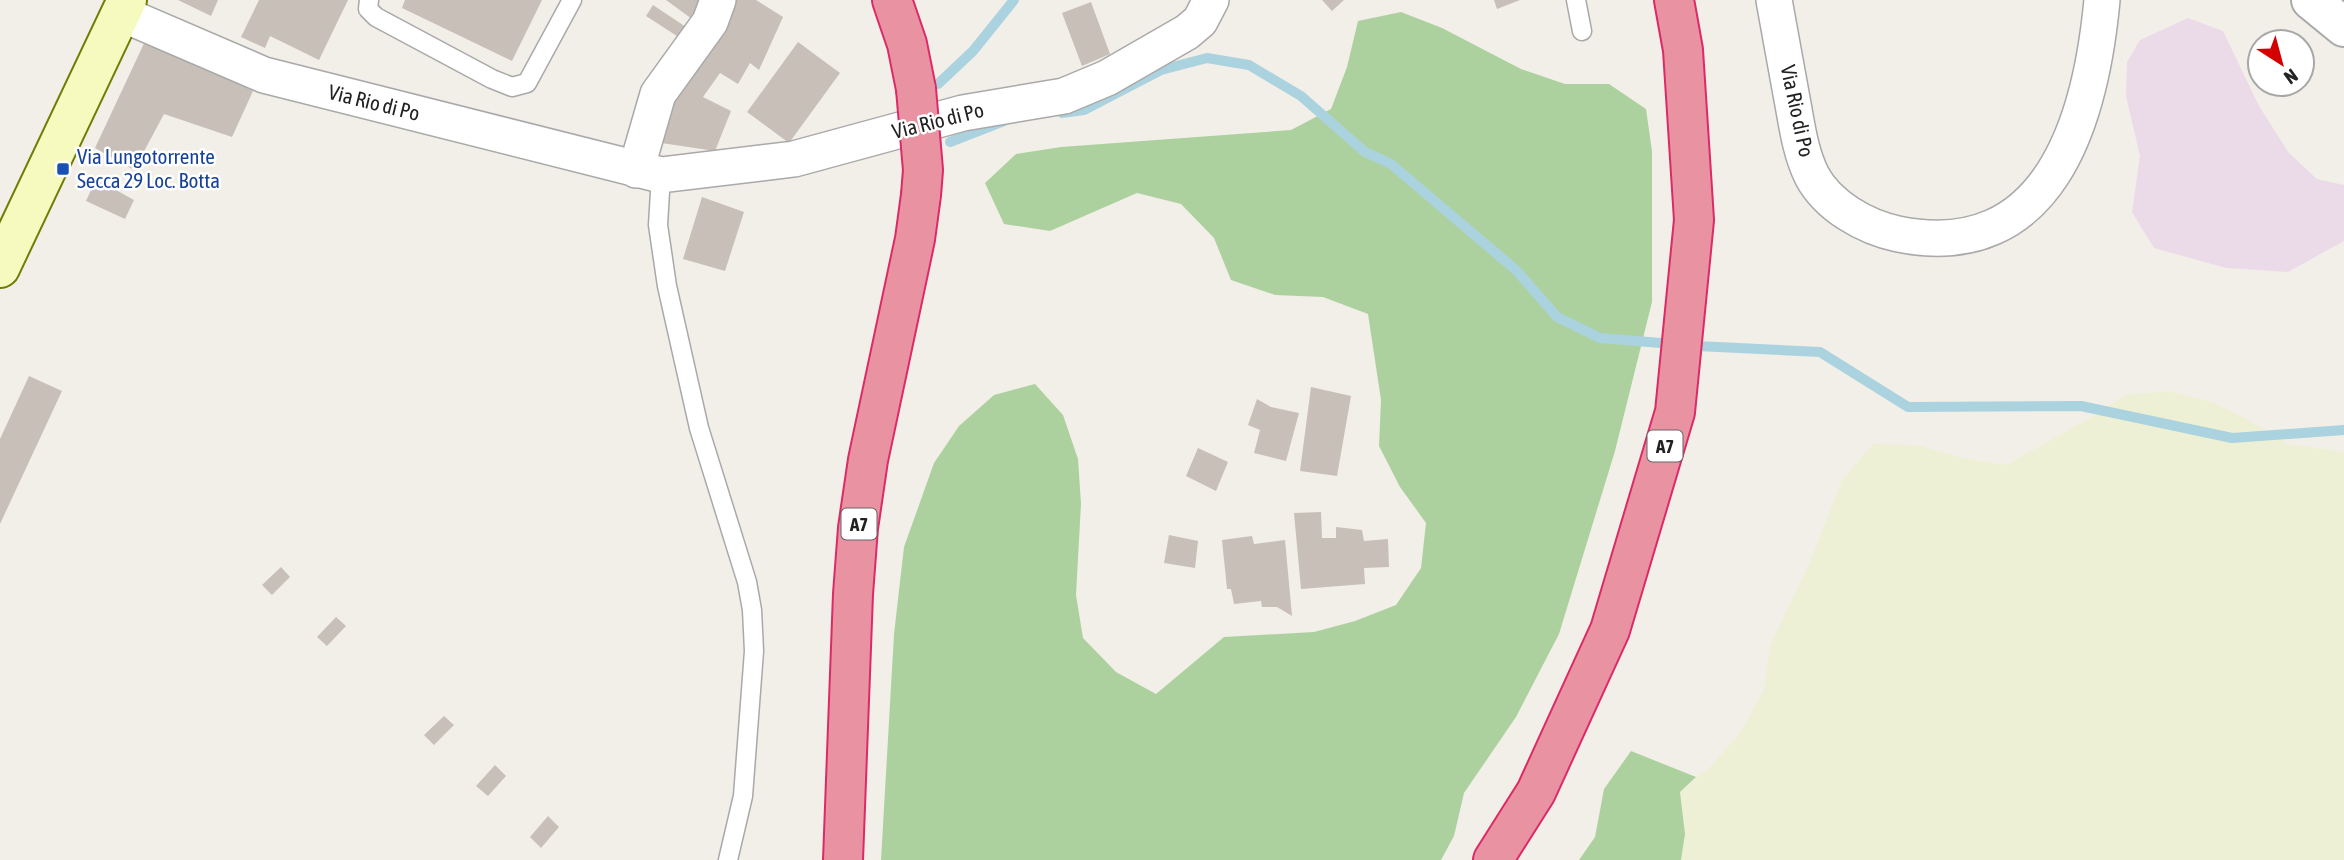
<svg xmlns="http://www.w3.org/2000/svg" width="2344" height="860" font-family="'Asap Condensed',sans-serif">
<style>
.industrial{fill:#ebdbe8}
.farmland{fill:#eef0d5}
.forest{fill:#add19e}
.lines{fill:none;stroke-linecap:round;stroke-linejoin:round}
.stream{stroke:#aad3df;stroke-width:10}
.building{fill:#c7bfb8}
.service-casing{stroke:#a9a9a9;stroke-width:21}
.minor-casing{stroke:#a9a9a9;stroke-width:38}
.tertiary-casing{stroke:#a9a9a9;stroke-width:42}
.secondary-casing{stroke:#707d05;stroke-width:42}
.motorway-casing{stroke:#dc2a67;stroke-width:42}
.service{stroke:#fff;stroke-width:18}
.minor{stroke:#fff;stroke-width:35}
.tertiary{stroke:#fff;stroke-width:38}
.secondary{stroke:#f7fabf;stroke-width:38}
.motorway{stroke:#e892a2;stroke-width:38}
.motorway-bridge-casing{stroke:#dc2a67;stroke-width:42;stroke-linecap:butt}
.motorway-bridge{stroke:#e892a2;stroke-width:38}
.transit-dot{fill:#1a4fb4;stroke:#fff;stroke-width:2.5}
.labels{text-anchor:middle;stroke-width:5;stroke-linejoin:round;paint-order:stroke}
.shield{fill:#fff;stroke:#646464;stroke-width:2}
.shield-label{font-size:19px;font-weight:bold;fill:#222}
.street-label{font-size:21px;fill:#222;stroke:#fff}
.transit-label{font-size:21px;fill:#164399;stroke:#fff;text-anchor:start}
</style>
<rect width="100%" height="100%" fill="#f2efe9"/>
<path class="industrial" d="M2188 18 2223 31 2259 106 2289 153 2317 179 2344 185V241L2288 272 2226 268 2154 248 2132 212 2140 156 2126 96 2127 62 2140 40Z"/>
<path class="farmland" d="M2168 391 2212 402 2251 421 2287 444 2344 452V860H1681L1685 834 1680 792 1712 765 1742 730 1764 689 1770 645 1809 564 1842 480 1873 444 1917 445 1963 458 2006 465 2090 418 2125 395Z"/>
<path class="forest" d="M1401 12 1442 28 1521 69 1565 84H1609L1646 109 1652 151V302L1615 451 1559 634 1516 717 1464 793 1454 836 1441 860H881L894 634 904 547 934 463 959 426 994 395 1035 384 1063 415 1078 459 1081 504 1076 595 1083 638 1116 672 1156 694 1224 637 1314 632 1355 621 1396 605 1421 568 1426 523 1400 487 1379 446 1381 400 1368 314 1323 297 1275 295 1231 280 1214 238 1181 204 1137 193 1050 231 1004 224 985 183 1016 154 1061 147 1291 130 1331 109 1347 67 1358 21Z
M1631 751 1696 777 1680 792 1685 834 1681 860H1579L1595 837 1604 789Z"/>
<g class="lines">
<path class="stream" d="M938 84 973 51 1014 0
M1062 113 1084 110 1161 70 1207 58 1249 65 1301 96 1365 152 1391 164 1517 271 1557 317 1600 338 1697 346 1820 352 1908 407 2081 406 2232 438 2344 430
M950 142 1004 121"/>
</g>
<path class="building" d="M178 0H218L211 16Z
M259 0H348L319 60 270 36 265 48 241 37Z
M405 0H542L512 61 402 8Z
M666 0H703L692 19Z
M733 0H756L783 17 759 70 750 63 738 84 720 73 703 97 731 111 715 151 648 141Z
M1322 0H1344L1332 11Z
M1494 0H1520L1497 9Z
M1091 2 1110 54 1082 66 1062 13Z
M653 5 686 27 680 38 646 16Z
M147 37 253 91 232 137 164 114 134 170 95 148Z
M798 42 840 73 789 143 747 112Z
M96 179 134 200 125 219 86 201Z
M702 197 744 212 725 271 683 259Z
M29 376 62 391 0 524V439Z
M1311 387 1351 396 1337 476 1300 471Z
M1257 399 1271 407 1299 413 1286 461 1254 453 1260 430 1248 425Z
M1198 448 1228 462 1216 491 1186 476Z
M1321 512 1322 538H1336V527L1362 530 1364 541 1388 539 1389 567 1364 568 1365 584 1301 589 1294 513Z
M1169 535 1198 541 1195 568 1164 563Z
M1252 536 1254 544 1285 540 1292 616 1277 607H1262L1261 601 1234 604 1231 589H1227L1222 540Z
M281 567 290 577 272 595 262 585Z
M336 617 346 626 327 646 317 637Z
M444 716 454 725 434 745 424 735Z
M495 765 506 776 488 796 476 786Z
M548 816 559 827 541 848 530 837Z"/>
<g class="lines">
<defs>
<path id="service" d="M369 0 368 9 376 17 492 79 512 87 527 83 572 0
M1576 0 1582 31
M661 175 658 225 667 286 699 428 747 582 752 610 754 651 743 796 728 860"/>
<path id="minor" d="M1774 0C1780 33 1786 66 1792 99 1797 125 1800 152 1812 176 1828 206 1865 227 1898 234 2051 265 2091 118 2102 0
M120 13 264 75 661 175 794 159 963 113 1064 96 1107 78 1187 32 1200 21 1211 0
M636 170 658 94 710 22 718 0"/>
<path id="tertiary" d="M2311 0 2344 27"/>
<path id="secondary" d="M0 268 127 0"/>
<path id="motorway" d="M892 0 907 44 916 89
M843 860 853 594 858 528 868 460 915 239 921 195
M1493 860 1536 792 1610 630 1675 412 1694 220 1683 50 1674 0"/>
</defs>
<use href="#service" class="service-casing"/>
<use href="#minor" class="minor-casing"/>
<use href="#tertiary" class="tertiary-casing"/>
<use href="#secondary" class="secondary-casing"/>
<use href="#motorway" class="motorway-casing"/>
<use href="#service" class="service"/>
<use href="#minor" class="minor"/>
<use href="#tertiary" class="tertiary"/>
<use href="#secondary" class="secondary"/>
<use href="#motorway" class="motorway"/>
<defs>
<path id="motorway-bridge" d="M916 89 923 170 921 195"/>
</defs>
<use href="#motorway-bridge" class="motorway-bridge-casing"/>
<use href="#motorway-bridge" class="motorway-bridge"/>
</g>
<rect class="transit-dot" x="56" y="162" width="14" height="14" rx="3.5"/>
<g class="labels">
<g class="shield">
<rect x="1647.5" y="430.5" width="35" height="31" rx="5"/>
<rect x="841.5" y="508.5" width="35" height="31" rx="5"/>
</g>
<g class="shield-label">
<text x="1665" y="453">A7</text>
<text x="859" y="531">A7</text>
</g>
<g class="street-label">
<text transform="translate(374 103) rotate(14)" y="7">Via Rio di Po</text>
<text transform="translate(1797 111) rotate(78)" y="7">Via Rio di Po</text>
<text transform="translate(938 121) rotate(-14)" y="7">Via Rio di Po</text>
</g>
<g class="transit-label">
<text x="77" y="164">Via Lungotorrente<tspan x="77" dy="24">Secca 29 Loc. Botta</tspan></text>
</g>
</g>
<g transform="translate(2281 63) rotate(144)"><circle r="33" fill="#ffffff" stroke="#a7a7a7" stroke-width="2"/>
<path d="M0-5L12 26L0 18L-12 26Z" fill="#d40000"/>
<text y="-10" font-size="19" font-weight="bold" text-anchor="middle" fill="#222222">N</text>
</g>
</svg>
